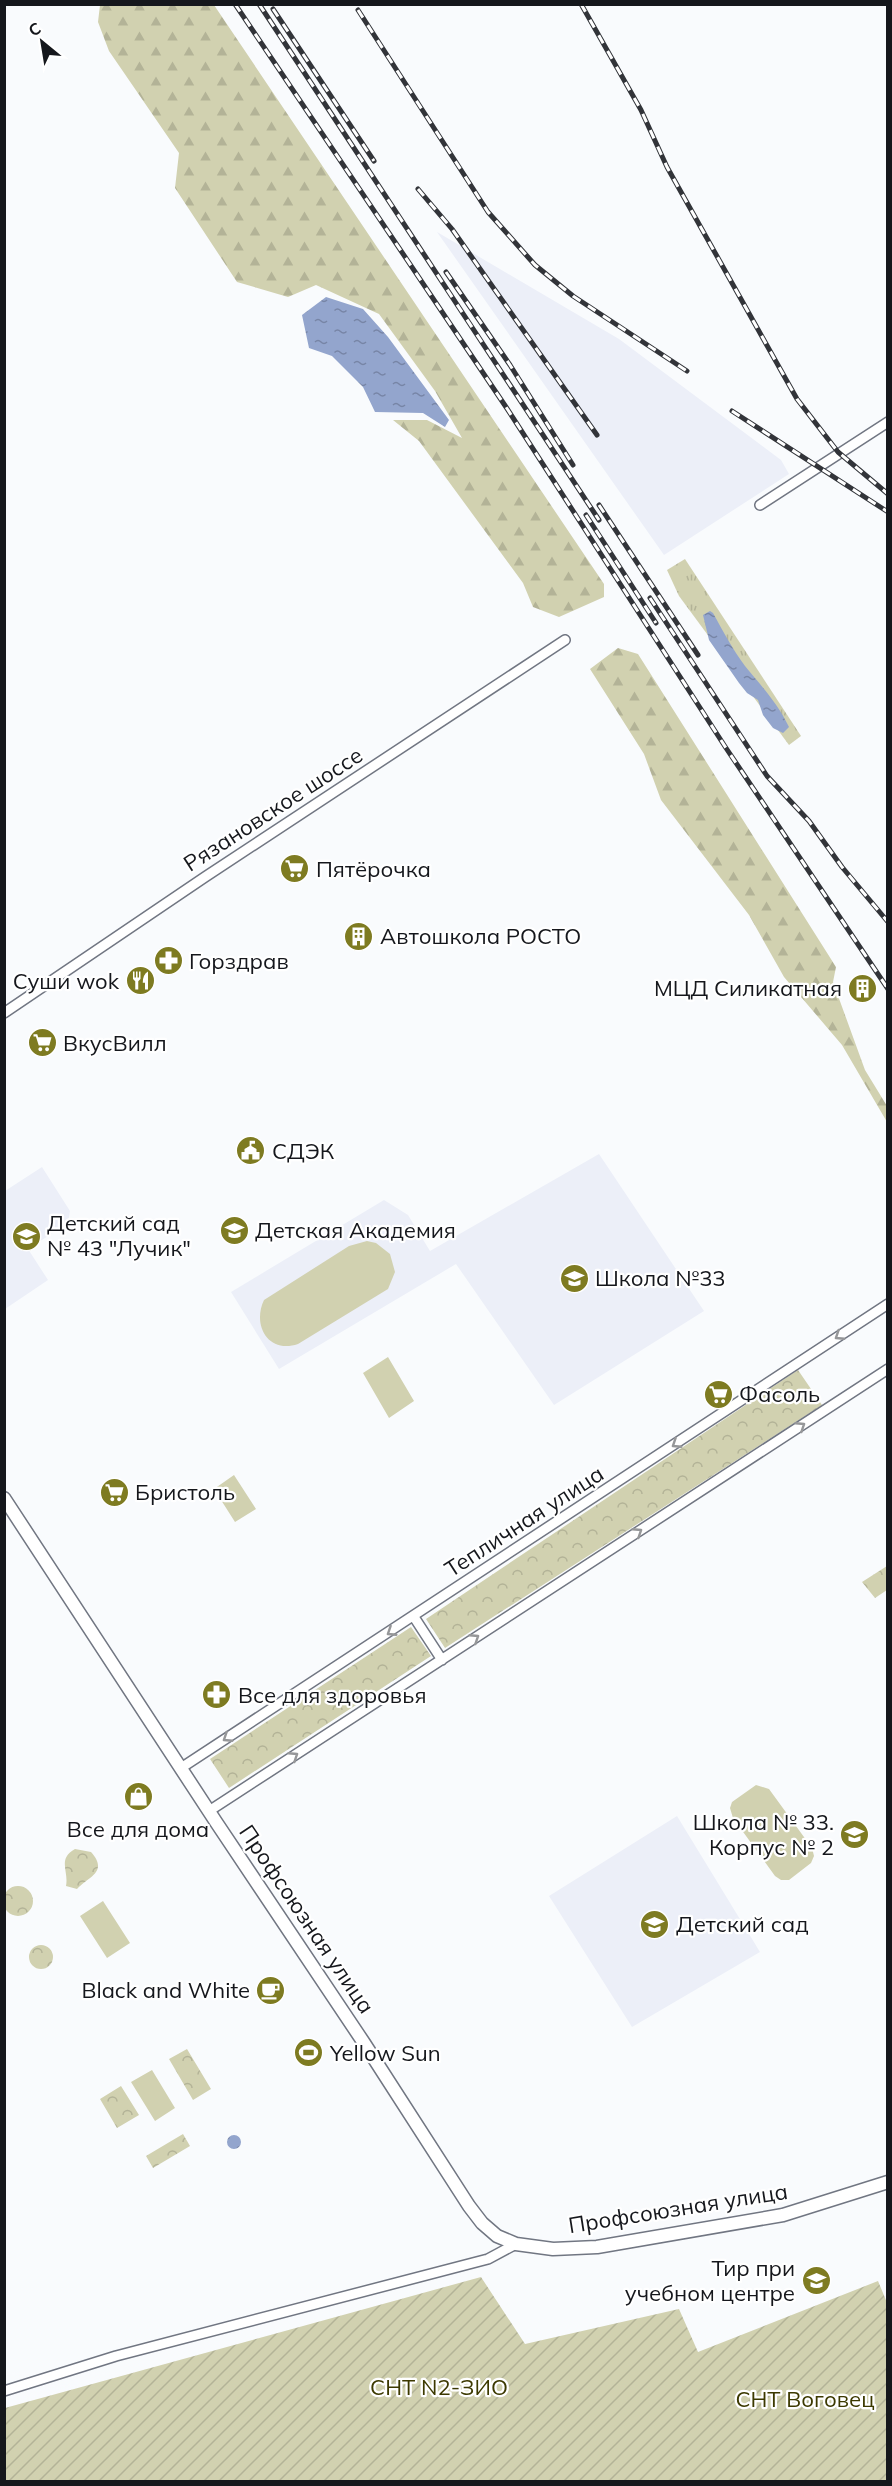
<svg xmlns="http://www.w3.org/2000/svg" width="892" height="2486" font-family="Mulish,sans-serif">
<style>
.built{fill:#eceff8}
.grass{fill:url(#grass-tufts)}
.forest{fill:url(#forest-firs)}
.park{fill:url(#park-crowns)}
.garden{fill:url(#garden-furrows)}
.pitch{fill:#d1d1b0}
.water{fill:url(#water-ripples)}
.lines{fill:none;stroke-linecap:round;stroke-linejoin:round}
.minor-casing{stroke:#717682;stroke-width:12}
.secondary-casing{stroke:#717682;stroke-width:15}
.minor{stroke:#fff;stroke-width:9}
.secondary{stroke:#fff;stroke-width:12}
.rail-casing{stroke:#323439;stroke-width:5}
.rail{stroke:#fff;stroke-width:3;stroke-dasharray:9;stroke-linecap:butt}
.oneway{stroke:#969799}
.labels{text-anchor:middle;stroke-width:4.5;stroke-linejoin:round;paint-order:stroke}
.street-label{font-size:22px;fill:#15171c;stroke:#fff}
.poi-label{font-size:22px;fill:#15171c;stroke:#fff;text-anchor:start}
.park-label{font-size:22px;fill:#3c3900;stroke:#fff}
</style>
<defs>
<pattern id="grass-tufts" width="24" height="20" patternUnits="userSpaceOnUse" patternTransform="scale(1.5)"><rect width="24" height="20" fill="#d1d1b0"/><path d="M3 7l-1-3M5 7V3M7 7l1-3M15 17l-1-3M17 17v-4M19 17l1-3" fill="none" stroke="#b3b397"/></pattern>
<pattern id="forest-firs" width="22" height="20" patternUnits="userSpaceOnUse" patternTransform="scale(1.5)"><rect width="22" height="20" fill="#d1d1b0"/><path d="M5 1l3.5 6h-7zM16 11l3.5 6h-7z" fill="#b3b397"/></pattern>
<pattern id="park-crowns" width="20" height="18" patternUnits="userSpaceOnUse" patternTransform="scale(1.5)"><rect width="20" height="18" fill="#d1d1b0"/><path d="M2 6a3 3 0 1 1 6 0M12 15a3 3 0 1 1 6 0" fill="none" stroke="#b3b397"/></pattern>
<pattern id="garden-furrows" width="10" height="10" patternUnits="userSpaceOnUse" patternTransform="scale(1.5)"><rect width="10" height="10" fill="#d1d1b0"/><path d="M-1 1l2-2M0 10L10 0M9 11l2-2" fill="none" stroke="#b3b397"/></pattern>
<pattern id="water-ripples" width="26" height="14" patternUnits="userSpaceOnUse" patternTransform="scale(1.5)"><rect width="26" height="14" fill="#93a5cd"/><path d="M2 4q2-2 4 0t4 0M15 11q2-2 4 0t4 0" fill="none" stroke="#7785a6"/></pattern>
</defs>
<rect width="100%" height="100%" fill="#f9fbfd"/>
<path class="built" d="M437 232 619 339 781 460 789 474 664 555Z
M599 1154 704 1311 554 1405 456 1264 279 1369 231 1292 384 1200 408 1215 430 1251Z
M42 1167 70 1211 68 1223 28 1249 48 1280 5 1309V1191Z
M677 1816 760 1952 632 2027 549 1896Z"/>
<path class="grass" d="M685 559 801 736 789 745 679 596 667 570Z"/>
<path class="forest" d="M214 5 604 584V597L559 617 533 607 523 583 419 441 393 420H427L462 438 435 391 379 314 316 285 288 297 237 282 175 188 179 153 109 51 98 22 100 5Z
M618 648 638 654 836 967 833 982 865 1070 887 1106V1122L842 1045 784 977 749 915 661 800 644 754 590 669Z"/>
<path class="park" d="M798 1370 822 1405 445 1648 426 1619Z
M887 1566V1590L875 1598 862 1582Z
M411 1627 431 1656 229 1788 210 1759Z
M75 1849 91 1852C109 1872 88 1877 77 1889L66 1886C69 1871 57 1859 75 1849Z
M3 1901a15 15 0 1 1 30 0a15 15 0 1 1-30 0Z
M29 1957a12 12 0 1 1 24 0a12 12 0 1 1-24 0Z
M187 2049 211 2089 193 2100 169 2059Z
M121 2086 139 2115 117 2128 100 2099Z
M183 2134 190 2146 153 2168 146 2156Z"/>
<path class="garden" d="M481 2277 525 2344 679 2309 698 2352 878 2281 888 2305 887 2481H5V2408Z"/>
<path class="pitch" d="M367 1241 376 1243 390 1254 395 1272 388 1289 298 1344C268 1354 252 1325 264 1300L349 1246Z
M388 1357 414 1401 389 1418 363 1373Z
M234 1475 256 1509 235 1522 214 1489Z
M756 1785 769 1789 812 1848 814 1856 811 1863 789 1880H781L775 1876 733 1818 730 1808 732 1802Z
M103 1901 130 1943 107 1958 80 1916Z
M152 2070 175 2108 155 2121 131 2082Z"/>
<path class="water" d="M326 297 363 309 388 337 449 420 445 427 423 413 375 412 363 387 332 356 309 348 302 315Z
M710 611 713 613C723 631 733 650 745 666 762 687 777 702 789 727L783 733 773 728 763 715 758 700 747 693 739 683 709 640 703 615Z
M227 2142a7 7 0 1 1 14 0a7 7 0 1 1-14 0Z"/>
<g class="lines">
<defs>
<path id="minor" d="M760 505 888 422
M4 1013 205 877 565 640
M414 1617 442 1660
M181 1768 888 1304
M209 1811 888 1369
M4 2391 116 2356 488 2259 516 2244"/>
<path id="secondary" d="M4 1498 216 1822 364 2043 469 2206 482 2223 497 2236 516 2244 553 2249 597 2247 783 2215 888 2182"/>
</defs>
<use href="#minor" class="minor-casing"/>
<use href="#secondary" class="secondary-casing"/>
<use href="#minor" class="minor"/>
<use href="#secondary" class="secondary"/>
<defs>
<path id="rail" d="M235 4 506 407 726 748 888 989
M259 4 599 520
M581 4 641 110 667 167 797 399 838 452 888 494
M273 9 374 161
M358 10 488 212 535 265 573 296 687 371
M418 189 452 229 597 435
M446 272 510 365 573 465
M732 411 888 512
M599 505 698 655
M586 515 656 623
M650 598 767 776 809 821 842 867 888 922"/>
</defs>
<use href="#rail" class="rail-casing"/>
<use href="#rail" class="rail"/>
</g>
<defs><path id="oneway-chevron" d="M-2-3.5L2.5 0L-2 3.5" fill="none" stroke-width="1.6" stroke-linecap="round" stroke-linejoin="round" transform="scale(1.5)"/></defs>
<g class="oneway">
<use href="#oneway-chevron" transform="translate(839 1336) rotate(147)"/>
<use href="#oneway-chevron" transform="translate(801 1426) rotate(-33)"/>
<use href="#oneway-chevron" transform="translate(676 1444) rotate(147)"/>
<use href="#oneway-chevron" transform="translate(638 1532) rotate(-33)"/>
<use href="#oneway-chevron" transform="translate(391 1632) rotate(147)"/>
<use href="#oneway-chevron" transform="translate(475 1638) rotate(-33)"/>
<use href="#oneway-chevron" transform="translate(227 1738) rotate(147)"/>
<use href="#oneway-chevron" transform="translate(294 1756) rotate(-33)"/>
</g>
<defs>
<symbol id="supermarket-disc" viewBox="-11 -11 22 22"><circle r="9.5" fill="#7e7b21" stroke="#fff"/><path d="M-6-5.5h2.5l.6 2H6L4.5 2H-2.5L-4.4-4H-6ZM-1.5 3.2a1.3 1.3 0 1 0 .1 0ZM3 3.2a1.3 1.3 0 1 0 .1 0Z" fill="#fff"/></symbol>
<symbol id="building-disc" viewBox="-11 -11 22 22"><circle r="9.5" fill="#7e7b21" stroke="#fff"/><path d="M-4-6H4V6H1V3H-1V6H-4ZM-2.5-4.3h1.7v1.8h-1.7ZM.8-4.3h1.7v1.8H.8ZM-2.5-1h1.7V.8h-1.7ZM.8-1h1.7V.8H.8Z" fill="#fff"/></symbol>
<symbol id="pharmacy-disc" viewBox="-11 -11 22 22"><circle r="9.5" fill="#7e7b21" stroke="#fff"/><path d="M-2-6h4v4h4v4h-4v4h-4v-4h-4v-4h4Z" fill="#fff"/></symbol>
<symbol id="restaurant-disc" viewBox="-11 -11 22 22"><circle r="9.5" fill="#7e7b21" stroke="#fff"/><path d="M-5-6h1v4h1v-4h1v4h1v-4h1v5L-1.5 .5V6h-2V.5L-5-1ZM5-6V6H3V1.5H1.5Q1.5-4 5-6Z" fill="#fff"/></symbol>
<symbol id="civic-disc" viewBox="-11 -11 22 22"><circle r="9.5" fill="#7e7b21" stroke="#fff"/><path d="M-.6-6.5H3V-4.5H.6V-3L4-1V1h2V6H-6V1h2V-1L-.6-3ZM-1.2 2.5V6h2.4V2.5Z" fill="#fff"/></symbol>
<symbol id="school-disc" viewBox="-11 -11 22 22"><circle r="9.5" fill="#7e7b21" stroke="#fff"/><path d="M0-5L7-2L0 1L-7-2ZM-4 1L0 2.5L4 1V4Q0 6-4 4Z" fill="#fff"/></symbol>
<symbol id="shop-disc" viewBox="-11 -11 22 22"><circle r="9.5" fill="#7e7b21" stroke="#fff"/><path d="M-5-2.5h2.3a2.7 3.5 0 0 1 5.4 0H5L5.5 6h-11ZM-1.5-2.5h3a1.5 2.3 0 0 0-3 0Z" fill="#fff"/></symbol>
<symbol id="cafe-disc" viewBox="-11 -11 22 22"><circle r="9.5" fill="#7e7b21" stroke="#fff"/><path d="M-5.5-4.5H6V0H3Q3 3.5 0 3.5H-2.5Q-5.5 3.5-5.5 0ZM3-3.2v2h1.7v-2ZM-6 4.5H4V6H-6Z" fill="#fff"/></symbol>
<symbol id="stadium-disc" viewBox="-11 -11 22 22"><circle r="9.5" fill="#7e7b21" stroke="#fff"/><path d="M0-5a6.5 5 0 1 0 0 10a6.5 5 0 1 0 0-10ZM-3.5-1.8h7v3.6h-7Z" fill="#fff"/></symbol>
<symbol id="university-disc" viewBox="-11 -11 22 22"><circle r="9.5" fill="#7e7b21" stroke="#fff"/><path d="M0-5L7-2L0 1L-7-2ZM-4 1L0 2.5L4 1V4Q0 6-4 4Z" fill="#fff"/></symbol>
</defs>
<g fill-rule="evenodd">
<use href="#supermarket-disc" x="278" y="852" width="33" height="33"/>
<use href="#building-disc" x="342" y="920" width="33" height="33"/>
<use href="#pharmacy-disc" x="152" y="944" width="33" height="33"/>
<use href="#restaurant-disc" x="124" y="964" width="33" height="33"/>
<use href="#building-disc" x="846" y="972" width="33" height="33"/>
<use href="#supermarket-disc" x="26" y="1026" width="33" height="33"/>
<use href="#civic-disc" x="234" y="1134" width="33" height="33"/>
<use href="#school-disc" x="218" y="1214" width="33" height="33"/>
<use href="#school-disc" x="10" y="1220" width="33" height="33"/>
<use href="#school-disc" x="558" y="1262" width="33" height="33"/>
<use href="#supermarket-disc" x="702" y="1378" width="33" height="33"/>
<use href="#supermarket-disc" x="98" y="1476" width="33" height="33"/>
<use href="#pharmacy-disc" x="200" y="1678" width="33" height="33"/>
<use href="#shop-disc" x="122" y="1780" width="33" height="33"/>
<use href="#school-disc" x="838" y="1818" width="33" height="33"/>
<use href="#school-disc" x="638" y="1908" width="33" height="33"/>
<use href="#cafe-disc" x="254" y="1974" width="33" height="33"/>
<use href="#stadium-disc" x="292" y="2036" width="33" height="33"/>
<use href="#university-disc" x="800" y="2264" width="33" height="33"/>
</g>
<g class="labels">
<g class="street-label">
<text transform="translate(273 809) rotate(-33)" y="8">Рязановское шоссе</text>
<text transform="translate(524 1521) rotate(-33)" y="8">Тепличная улица</text>
<text transform="translate(307 1919) rotate(56)" y="8">Профсоюзная улица</text>
<text transform="translate(678 2208) rotate(-9)" y="8">Профсоюзная улица</text>
</g>
<g class="poi-label">
<text x="316" y="877">Пятёрочка</text>
<text x="380" y="944">Автошкола РОСТО</text>
<text x="189" y="969">Горздрав</text>
<text x="119" y="989" text-anchor="end">Суши wok</text>
<text x="842" y="996" text-anchor="end">МЦД Силикатная</text>
<text x="63" y="1051">ВкусВилл</text>
<text x="272" y="1159">СДЭК</text>
<text x="47" y="1231">Детский сад<tspan x="47" dy="25">№ 43 "Лучик"</tspan></text>
<text x="255" y="1238">Детская Академия</text>
<text x="595" y="1286">Школа №33</text>
<text x="739" y="1402">Фасоль</text>
<text x="135" y="1500">Бристоль</text>
<text x="238" y="1703">Все для здоровья</text>
<text x="834" y="1830" text-anchor="end">Школа № 33.<tspan x="834" dy="25">Корпус № 2</tspan></text>
<text x="138" y="1837" text-anchor="middle">Все для дома</text>
<text x="676" y="1932">Детский сад</text>
<text x="250" y="1998" text-anchor="end">Black and White</text>
<text x="330" y="2061">Yellow Sun</text>
<text x="795" y="2276" text-anchor="end">Тир при<tspan x="795" dy="25">учебном центре</tspan></text>
</g>
<g class="park-label">
<text x="439" y="2395">СНТ N2-ЗИО</text>
<text x="805" y="2407">СНТ Воговец</text>
</g>
</g>
<rect width="892" height="2486" fill="none" stroke="#15171c" stroke-width="12"/>
<g transform="translate(42 42) rotate(330)" stroke="#ffffff" stroke-width="4.5" paint-order="stroke">
<path d="M0-4.5L10 22L0 15L-10 22Z" fill="#15171c"/>
<text y="-9" font-size="16" font-weight="bold" text-anchor="middle" fill="#15171c">С</text>
</g>
</svg>
